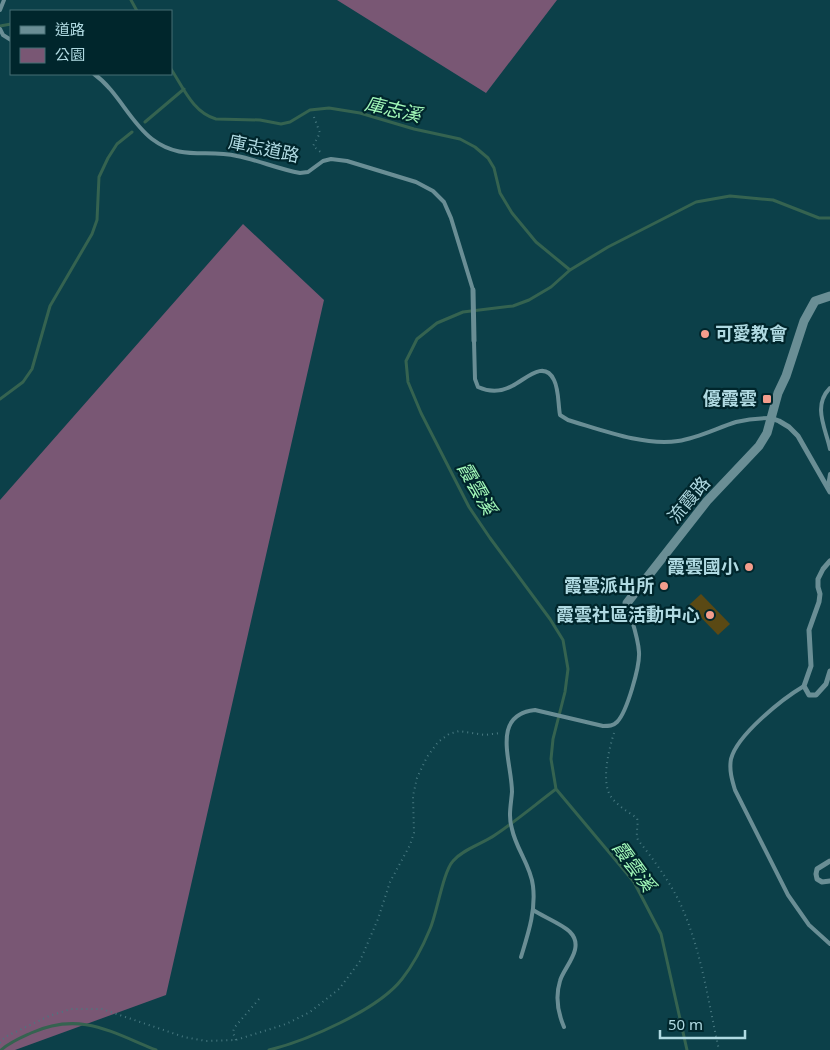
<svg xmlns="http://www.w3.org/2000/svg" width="830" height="1050" font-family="'Noto Sans','Noto Sans TC',sans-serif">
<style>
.green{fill:#795774}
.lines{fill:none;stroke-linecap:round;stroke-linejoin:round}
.stream{stroke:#356350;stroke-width:3}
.building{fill:#5a4914}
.path{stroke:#487981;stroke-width:2;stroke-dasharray:1 4;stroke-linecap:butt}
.service{stroke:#6a8e95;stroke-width:4}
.minor{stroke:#6a8e95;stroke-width:5}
.tertiary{stroke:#6a8e95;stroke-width:9}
.poi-dot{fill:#f49d8c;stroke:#00262c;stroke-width:2}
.labels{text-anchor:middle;stroke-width:4.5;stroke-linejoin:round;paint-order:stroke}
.street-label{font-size:18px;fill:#b0dae2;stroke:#00262c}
.poi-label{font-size:18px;font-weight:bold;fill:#b0dae2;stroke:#00262c;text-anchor:end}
.water-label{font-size:19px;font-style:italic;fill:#a2f9b9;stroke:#00262c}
</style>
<rect width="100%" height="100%" fill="#0c4049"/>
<path class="green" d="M337 0H557L486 93Z
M243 224 324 300 166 995 15 1050H0V500Z"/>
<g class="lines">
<path class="stream" d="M131 0 137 11
M0 26 11 24
M171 69C183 87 193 113 216 119L260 120 281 124 290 122 310 110 329 108 360 113 414 129 460 139 475 147 488 158 494 168 500 193 512 213 536 242 570 270
M145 122 184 89
M0 399 23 382 32 369 50 306 92 234 97 220 99 177 108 158 117 144 132 132
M1 1050C10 1042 20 1038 31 1033 80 1011 111 1032 156 1050
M269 1050C306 1041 378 1010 402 979 413 965 423 946 430 929 437 913 443 872 453 861 463 849 482 844 495 835 516 821 536 804 556 789
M687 1050 661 934 634 882 556 789 551 759 553 739 565 692 568 669 563 640 550 619 490 538 469 507 421 413 408 382 406 361 417 339 437 323 463 312 513 306 529 300 551 287 570 270 608 247 696 202 730 196 773 200 819 218H830"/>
</g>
<path class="building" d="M701 594 730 624 718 635 689 605Z"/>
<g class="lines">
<path class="path" d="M314 117 320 133 313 146 323 154
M614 733C609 749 600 784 612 798 618 806 628 812 637 818 639 826 635 833 638 840 653 859 668 879 679 901 701 947 708 1001 719 1050
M236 1040 233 1033 234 1028 259 999
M0 1043 5 1037 49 1016 71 1009H102L184 1037 206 1041 236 1040 286 1024 310 1012 339 989 360 961 378 919 390 882 410 845 414 833 413 796 417 778 427 757 438 742 449 734 459 731 485 735 500 733"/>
<path class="service" d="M0 10 4 0
M0 29 3 35 11 40
M94 74C118 91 129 121 152 139 181 161 206 149 237 156 258 160 278 169 300 173L308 172 323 161 331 159 347 161 416 182 433 191 444 202 451 218 473 290
M474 341 475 379 478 387C489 392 501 392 512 386 525 380 544 359 554 380 559 390 558 404 560 415L568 420C602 430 643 446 678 441 698 438 717 428 736 422 748 419 759 418 771 418
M830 388C812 406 826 429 830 449
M828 486 830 474
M804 686C782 699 737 735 731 759 729 770 732 780 735 790L788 895 809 925 830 944
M533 910C542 916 564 925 570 932 586 948 563 968 560 981 555 997 558 1013 564 1027
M521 957C528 934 536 911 533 886 531 866 516 849 512 829 508 816 511 805 512 792 512 762 490 715 535 710L603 726C609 726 613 726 617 722 627 712 640 666 639 652 638 636 631 619 627 603"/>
<path class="minor" d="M473 290 474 341
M771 418 779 421 789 427 798 436 830 492
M830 561 823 569 818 579V587L820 594 819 602 809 630 811 666 804 686 809 695H816L826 684 830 671
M830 861 817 869 816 874 817 879 822 882 830 881"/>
<path class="tertiary" d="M627 603 707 501 759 446 767 433 778 393 786 376 804 321 815 301 830 296"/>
</g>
<g class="poi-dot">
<circle cx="705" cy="334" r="5"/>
<rect x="762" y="394" width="10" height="10" rx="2.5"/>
<circle cx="749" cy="567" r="5"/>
<circle cx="664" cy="586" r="5"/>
<circle cx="710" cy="615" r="5"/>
</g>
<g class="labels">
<g class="street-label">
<text transform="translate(264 149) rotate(12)" y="6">庫志道路</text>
<text transform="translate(689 500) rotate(-50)" y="6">流霞路</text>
</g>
<g class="poi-label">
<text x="715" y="340" text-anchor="start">可愛教會</text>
<text x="757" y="405">優霞雲</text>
<text x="739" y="573">霞雲國小</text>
<text x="654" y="592">霞雲派出所</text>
<text x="700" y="621">霞雲社區活動中心</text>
</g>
<g class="water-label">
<text transform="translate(393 109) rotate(13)" y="7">庫志溪</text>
<text transform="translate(477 488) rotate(60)" y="7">霞雲溪</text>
<text transform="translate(634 866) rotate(54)" y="7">霞雲溪</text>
</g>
</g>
<rect x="10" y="10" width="162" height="65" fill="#00262c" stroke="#466e75"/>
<rect x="20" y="26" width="25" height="8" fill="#6a8e95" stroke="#466e75"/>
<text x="55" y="35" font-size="15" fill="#b0dae2">道路</text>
<rect x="20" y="48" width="25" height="15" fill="#795774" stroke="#466e75"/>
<text x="55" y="60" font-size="15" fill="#b0dae2">公園</text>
<path d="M660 1030v8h85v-8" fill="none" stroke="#b0dae2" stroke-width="2.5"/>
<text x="668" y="1030" font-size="15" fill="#b0dae2" stroke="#00262c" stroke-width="4" paint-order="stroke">50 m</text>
</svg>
